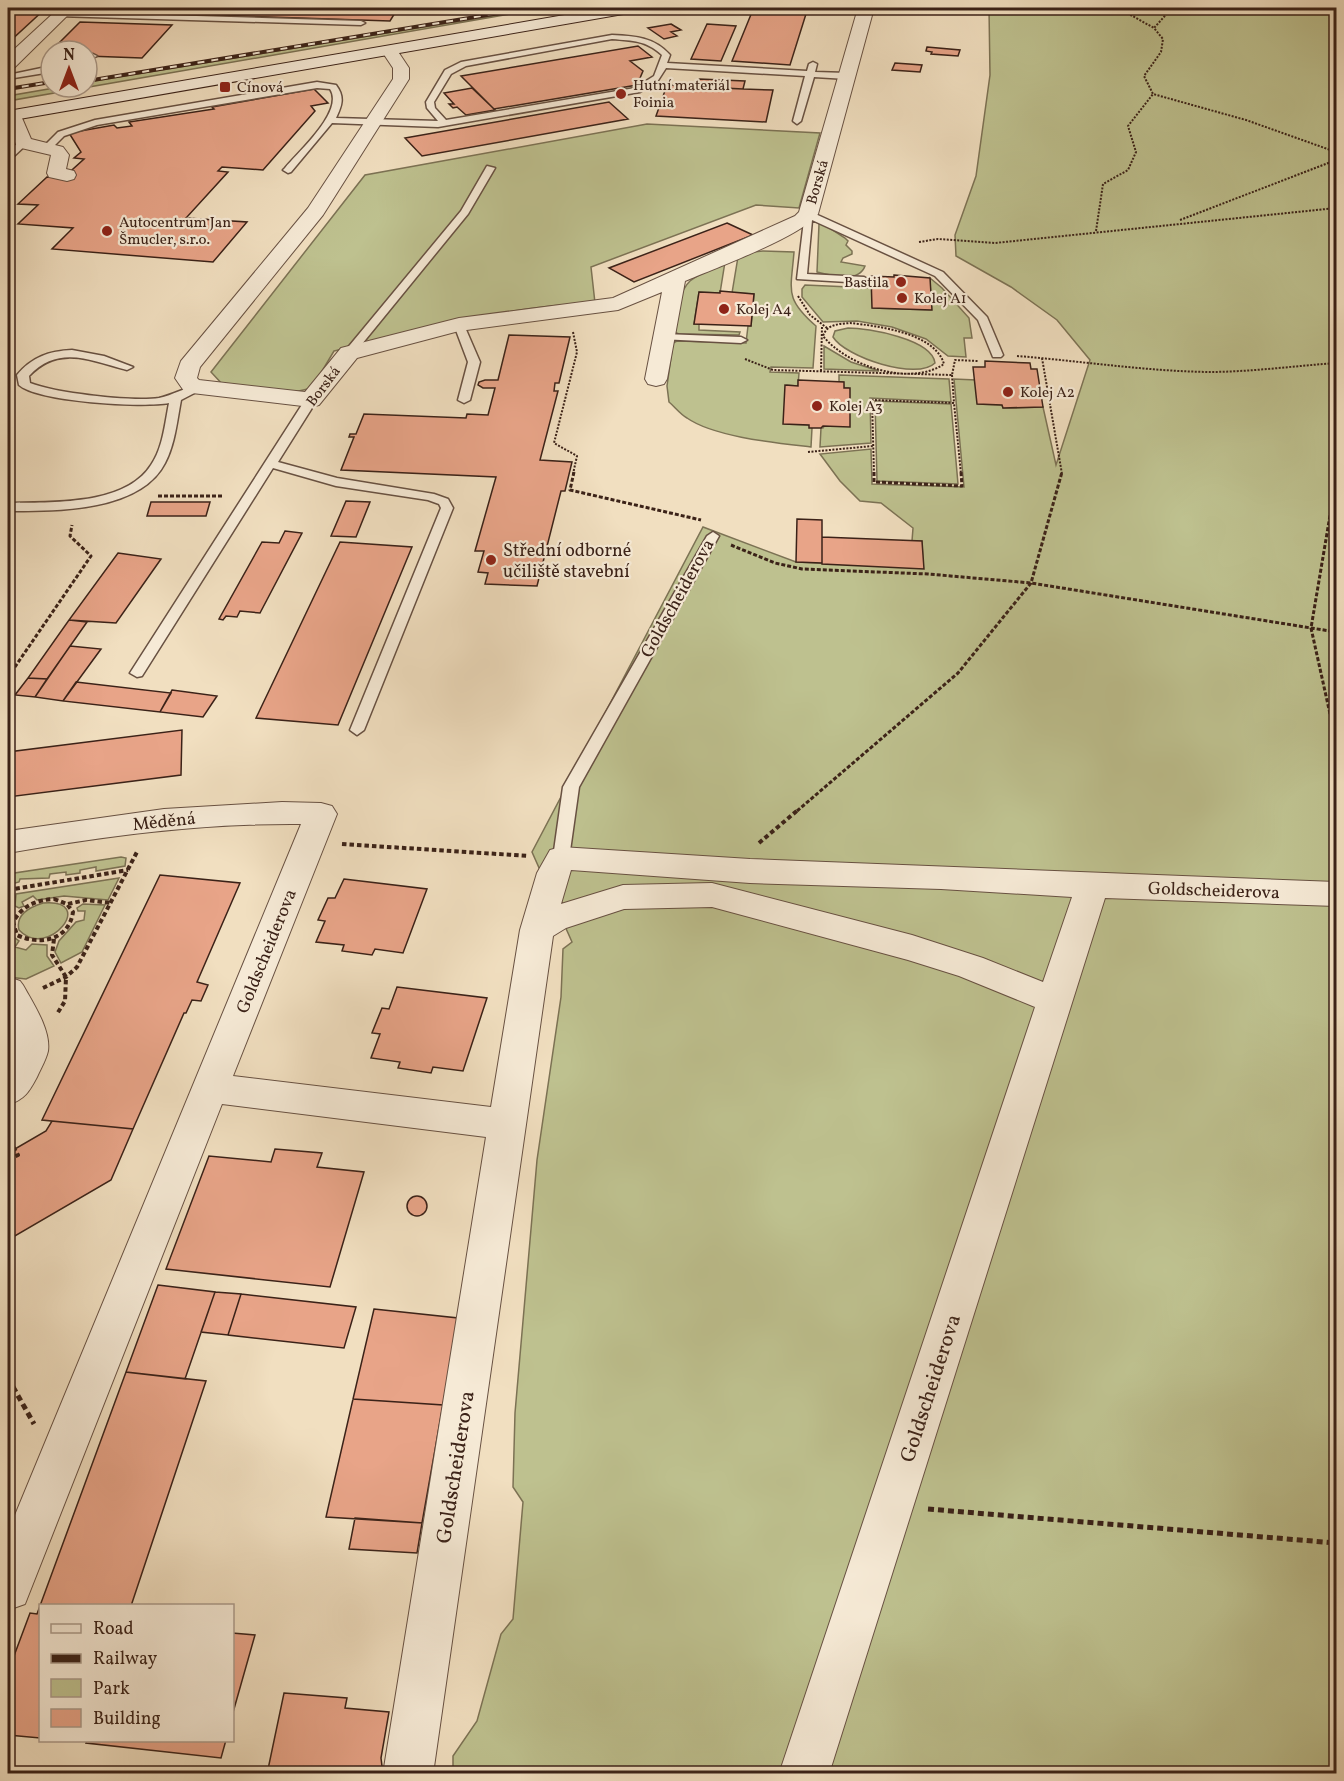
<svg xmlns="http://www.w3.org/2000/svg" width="1344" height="1781" font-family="Vollkorn,serif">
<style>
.green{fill:#bec18f;stroke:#7c7254;stroke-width:1.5}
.building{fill:#e8a488;stroke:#3b2218;stroke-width:1.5}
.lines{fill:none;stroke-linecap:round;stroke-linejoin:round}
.lane-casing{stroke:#685142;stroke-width:3}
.street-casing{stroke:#685142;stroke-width:2}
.secondary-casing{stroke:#3b2218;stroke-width:2}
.path-far3{stroke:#3b2218;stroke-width:2;stroke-dasharray:2 1.5;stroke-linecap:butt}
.path-far2{stroke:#3b2218;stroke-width:3;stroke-dasharray:4 2;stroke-linecap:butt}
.path-far1{stroke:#3b2218;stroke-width:4;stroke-dasharray:4.5 3;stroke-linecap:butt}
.path{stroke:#3b2218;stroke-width:5;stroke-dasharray:6 4;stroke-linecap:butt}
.lane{fill:#f6ead6;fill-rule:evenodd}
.street{fill:#f6ead6;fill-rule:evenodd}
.secondary{fill:#f6ead6;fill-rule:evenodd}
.rail-casing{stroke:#3b2218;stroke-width:4}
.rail{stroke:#f6ead6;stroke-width:2;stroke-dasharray:7;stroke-linecap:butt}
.poi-dot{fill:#8f2418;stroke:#f6ead6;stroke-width:2}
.labels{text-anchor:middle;stroke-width:4.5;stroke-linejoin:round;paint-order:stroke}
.far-poi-label{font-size:15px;fill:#3b2218;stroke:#f6ead6;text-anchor:start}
.far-street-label{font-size:15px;fill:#3b2218;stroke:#f6ead6}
.poi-label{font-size:18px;fill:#3b2218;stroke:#f6ead6;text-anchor:start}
.street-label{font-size:18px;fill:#3b2218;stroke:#f6ead6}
.near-street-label{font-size:21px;fill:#3b2218;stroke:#f6ead6}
</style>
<rect width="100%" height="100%" fill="#f1dfc0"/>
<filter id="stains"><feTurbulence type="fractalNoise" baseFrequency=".00333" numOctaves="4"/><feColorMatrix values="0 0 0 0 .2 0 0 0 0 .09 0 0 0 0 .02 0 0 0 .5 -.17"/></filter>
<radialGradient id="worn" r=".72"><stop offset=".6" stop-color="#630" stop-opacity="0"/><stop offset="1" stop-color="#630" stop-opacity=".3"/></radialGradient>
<path class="green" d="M540 8H545L8 101V96L60 87H87V82Z
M989 8H1336V1773L453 1774V1756L477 1721 501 1634 513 1619 523 1502 513 1487 515 1413 537 1160 561 997 563 949 572 942 532 852 703 527 796 562 923 568 922 541H912L913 528 881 503 860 501 840 481 820 454 871 449 872 484 964 487 954 379 976 380 978 404 1002 405 1003 408 1043 407 1056 465 1090 360 1057 320 1011 287 956 256 955 235 976 176 990 75Z
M647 124 820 133 799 208 756 205 591 267 595 303C506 306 420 329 334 351L312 388 290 393 224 386 211 372 365 175Z
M819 224 825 225 845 238 848 241 846 245 852 251V254L843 258 841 262 865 266C859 283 832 276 817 272Z
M763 251 794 252C791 291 784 298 816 326L813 368 771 367 770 372 799 373 798 386 787 385 785 424 809 425 812 428 811 447C777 443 714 437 687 418 680 414 675 407 669 402L667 386 673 343 677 341 746 343 748 326H751L754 294 732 293 738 257 743 253Z
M725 262 720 293 699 292 694 324H699V330L740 332 739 335 679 334 674 332C676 317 678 292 690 281 700 273 714 268 725 262Z
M930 278 942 288 969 318 972 338H964L966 357 948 356 926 339 892 327 857 321 823 322 802 297V289L805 285 873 288V308L931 310Z
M848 328C868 328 932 339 935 363 917 381 845 357 833 337L835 331Z
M824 346 851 362 879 371 824 369Z
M839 375 949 379 951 402 870 398 871 443 820 447 821 428H823L848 388H844L843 382H839Z
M875 401 951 404 958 484 877 481Z
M121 857 126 858 125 866 96 871V867L80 870V873L66 875V872L50 874 49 878 20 879 19 882 8 885V874Z
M119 878 108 900 64 896 37 900 33 896 22 902 24 906 19 908 15 906 16 894Z
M43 903C98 898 48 961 19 930 15 914 30 907 43 903Z
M83 904 105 905 82 952 61 963 55 952 59 941 76 922 84 920 85 911H78L77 908Z
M8 933 19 941 15 947 26 950 32 944 47 945V956L54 966 26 979 8 977V971L14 968 8 959Z"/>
<path class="building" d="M21 8H46L8 43V20Z
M97 8H398L390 21 93 11Z
M752 12 806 14 790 65 732 61Z
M80 22 172 25 142 58 87 56V51H51V55H47Z
M671 24 681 30 671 32 677 36 664 39 648 28Z
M707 24 736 26 721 61 691 59Z
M638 46 652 57 630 61 643 71 637 85 494 109 461 76Z
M927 47 960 50 958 56 931 54 932 52 926 51Z
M895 63 922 65 920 72 892 70Z
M699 79 745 81 743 89 697 87Z
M667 85 743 89 773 90 766 122 656 116Z
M472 88 494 109 495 110 466 115 457 107 453 108 449 104H454L444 93Z
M314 89 328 103 311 106 315 111 263 170 222 167 218 171 228 172 186 218 247 222 213 262 52 249 73 228 18 224 38 205 18 204 47 177 63 178 84 159 74 158 81 152 69 133 114 125 117 128 132 126 129 122 214 109 212 107Z
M609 102 628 119 422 156 405 138Z
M727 223 753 235 634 282 609 268Z
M894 275 930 278 932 310 872 308 871 276 894 277Z
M720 291 754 294 751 326 694 324 699 292 720 293Z
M509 335 570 337 559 383H555L554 391H558L540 460 572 462 565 491H561L537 586 485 584 488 573 478 572 484 551H475L496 477 341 470 354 437H349L350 434H356L364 414 466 418 467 414 488 415 495 388H483L478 385 479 382 485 380H498Z
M985 361 1030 363 1031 369H1037L1043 407 1003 408 1002 405 977 404 973 367H985Z
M798 380 844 382V388H850V427L823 426 821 428H809V425L783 424 785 385 798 386Z
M346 501 370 502 356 537 331 536Z
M151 502H210L206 516H147Z
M797 519 822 520V563L796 562Z
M285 531 302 533 260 613 240 611 237 617 226 616 223 620 219 619 262 542 279 543Z
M822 537 922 541 924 569 822 564Z
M340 542 412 547 338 725 256 718Z
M118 553 161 559 116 623 69 620Z
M69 620 87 622 47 679 28 678Z
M70 646 101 649 63 701 35 697Z
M28 678 47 679 35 697 15 695Z
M76 682 171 693 160 712 63 701Z
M172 690 217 696 203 717 160 712Z
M182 730 181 775 8 797V752Z
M160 875 240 883 197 982 208 985 201 1001 192 1000 186 1013H184L133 1129 42 1120Z
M344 879 427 889 403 953 375 949 372 955 342 951 344 945 316 942 325 921 318 920 328 898H335Z
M397 987 487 998 463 1071 433 1067 431 1073 398 1068 400 1062 371 1058 380 1034 372 1033 382 1008 389 1009Z
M52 1121 133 1129 111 1180 8 1240V1153L46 1131Z
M275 1149 322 1153 317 1167 364 1172 330 1287 166 1269 209 1156 271 1162Z
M407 1206a10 10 0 1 1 20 0a10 10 0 1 1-20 0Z
M158 1285 215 1292 185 1379 126 1372Z
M215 1292 241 1294 228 1335 201 1332Z
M241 1294 356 1307 344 1348 228 1335Z
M374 1309 458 1318 443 1405 353 1399Z
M126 1372 206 1381 131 1606H40V1738L8 1735V1672L30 1613 37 1614Z
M353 1399 443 1405 422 1523 326 1517Z
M355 1518 422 1523 417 1553 349 1549Z
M232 1633 255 1635 232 1716Z
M284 1693 347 1698 345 1708 389 1712 381 1758 383 1774H267Z
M87 1740H226L221 1758 86 1743Z"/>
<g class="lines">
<defs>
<path id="lane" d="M60 12 361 21 365 23 361 25 57 16 56 14Z
M612 35C635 36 654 37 670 55L667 63 807 71 809 64 813 62 817 64 815 72 847 73 851 76 847 79 814 77 801 121 797 124 793 121 805 76 666 68 657 82 640 92 438 127 332 123 291 172 288 173 283 170 285 168C298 152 345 111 330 89L317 88 97 125 64 136 51 149 43 147 58 132 95 120 317 82 336 85C345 97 342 105 336 118L438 121 427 108 426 102 445 70 461 62ZM612 39C634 41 645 40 662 55L654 76 635 88 446 120 435 108 434 102 451 74 466 66Z
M93 54 97 56 87 61V56Z
M51 66V72L8 79V75Z
M20 141 28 143 11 159 8 160V152Z
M487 166 495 168 468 214 353 355H345V351L461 211Z
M805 212H811L943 272 987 317 1003 355 1001 357H993L978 320 935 276 812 220 807 274 864 277 869 280 864 283 797 279Z
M459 322 464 325 480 362 470 400 464 403 458 400 468 362 454 325Z
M664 334 741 337 747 340 741 343 660 339V335Z
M72 350 104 356 133 367 127 370C91 361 59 344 29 376L30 383C55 393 132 402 159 398 173 395 184 388 198 385L204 388 181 400C177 421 175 444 165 463 140 512 55 511 8 511V503C51 502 125 506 151 465 163 448 165 423 169 403 143 408 38 402 19 385L17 375C32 357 49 351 72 350Z
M311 397 317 400 278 462 337 478 434 494 448 499 453 508 364 730 357 735 350 730 441 508 439 504 428 500 336 486 273 468 142 676 137 677 130 673 305 400Z
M713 532 719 536 579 787 569 858 567 862H555L553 858 563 787 707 536Z"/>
<path id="street" d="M59 8H75L14 68 8 69V55Z
M858 8H874L818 214C803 236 713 269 685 281L667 379 664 384 656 386 648 384 645 379 662 292 618 310 459 331 357 358 319 405 311 407 192 393 184 391 175 378 181 361 308 208 393 79V68L381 50 383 47H395L409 68V79L323 215 200 367 197 378 199 380 305 392 341 348 459 318 613 298 795 216 799 212Z
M13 110 19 111 31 139 63 147 69 155 66 169 74 171 76 175 74 179 67 181 49 177 47 173 51 155 17 147 8 124V111Z
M282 802 321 803 332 806 337 814 233 1076 491 1107 520 930 537 873 550 850 561 847 750 859 1336 882V906L1105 898 829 1774H779L1035 1007 959 976 908 960 712 907 624 909 566 928 553 936 433 1774H383L486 1137 222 1104 25 1604 8 1610V1532L301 824C202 823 105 836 8 853V831L164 809ZM571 870 750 883 941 889 1072 897 1043 982 983 958 912 935 712 883 623 885 561 904Z
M8 977 20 981 23 985C33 1003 51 1030 48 1051 46 1060 41 1068 37 1077 29 1092 25 1099 8 1105V1062L12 1048 8 1028Z"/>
<path id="secondary" d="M605 8H637L629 13 8 121V111Z"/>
</defs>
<use href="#lane" class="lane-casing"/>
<use href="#street" class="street-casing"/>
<use href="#secondary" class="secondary-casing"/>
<path class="path-far3" d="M1118 8 1154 28
M1172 8 1154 28 1163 39 1161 52 1144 76 1153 94 1246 120 1336 152
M651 9 660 8
M1180 220 1336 160
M1096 231 1103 184 1128 170 1136 152 1128 126 1153 94
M919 242 938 239 995 243 1336 208
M798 296 810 315 827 328
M850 323C878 326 935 333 944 364 910 387 847 366 823 336 827 324 839 324 850 323Z
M573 332 577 352 554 443 577 456 573 474
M1017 356C1081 361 1144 371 1208 372 1250 372 1294 366 1336 363
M1042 358 1062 474
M745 359 773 370 952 375 955 360 978 361
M821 371 822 326
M952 375 954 403
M808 452 873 446
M874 474 872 400 954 403 961 474"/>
<path class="path-far2" d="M574 472 570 490 701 520
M874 472V482L962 486 961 472
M1336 480 1311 628 1336 741
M158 496H223
M731 545 775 563 802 569 928 574 1031 583 1336 632
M8 677 91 556 70 536 72 525
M797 811 958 673 1031 583 1062 472"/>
<path class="path-far1" d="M759 843 799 809
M342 844 529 856
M8 890 128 870
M11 890 10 909 15 918
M54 899 67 904 73 912C69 940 40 946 17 935L13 922C22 906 36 900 54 899Z
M68 904 86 900 111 903
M54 939 52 955 66 977 65 1001 57 1014
M43 988 66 977 77 967 138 850
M8 1138 12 1145
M8 1148 12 1145 18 1155 8 1160"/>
<path class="path" d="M8 1378 34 1424
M928 1509 1336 1543"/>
<use href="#lane" class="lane"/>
<use href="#street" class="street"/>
<use href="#secondary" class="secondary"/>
<defs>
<path id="rail" d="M87 81 530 8
M8 89 51 82"/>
</defs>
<use href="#rail" class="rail-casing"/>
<use href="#rail" class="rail"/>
</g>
<g class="poi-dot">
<rect x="219" y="81" width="12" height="12" rx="3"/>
<circle cx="621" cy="94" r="6"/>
<circle cx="107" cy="231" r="6"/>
<circle cx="901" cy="282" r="6"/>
<circle cx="902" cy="298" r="6"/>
<circle cx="724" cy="309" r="6"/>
<circle cx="1008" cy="392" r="6"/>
<circle cx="817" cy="406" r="6"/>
<circle cx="491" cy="560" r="6"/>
</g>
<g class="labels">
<g class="far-poi-label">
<text x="633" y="90">Hutní materiál<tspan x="633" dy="17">Foinia</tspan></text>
<text x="237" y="92">Cínová</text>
<text x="119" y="227">Autocentrum Jan<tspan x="119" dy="17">Šmucler, s.r.o.</tspan></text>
<text x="889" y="287" text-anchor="end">Bastila</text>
<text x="914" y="303">Kolej A1</text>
<text x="736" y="314">Kolej A4</text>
<text x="1020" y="397">Kolej A2</text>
<text x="829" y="411">Kolej A3</text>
</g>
<g class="far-street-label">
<text transform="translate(817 182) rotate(-74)" y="5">Borská</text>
<text transform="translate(323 386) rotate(-53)" y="5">Borská</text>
</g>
<g class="poi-label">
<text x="503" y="556">Střední odborné<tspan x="503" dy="21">učiliště stavební</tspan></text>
</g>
<g class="street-label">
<text transform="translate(677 598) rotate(-61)" y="6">Goldscheiderova</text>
<text transform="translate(164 821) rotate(-6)" y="6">Měděná</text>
<text transform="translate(1214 890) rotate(2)" y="6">Goldscheiderova</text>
<text transform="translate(266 951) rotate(-68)" y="6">Goldscheiderova</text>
</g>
<g class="near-street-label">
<text transform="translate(930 1388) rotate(-72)" y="7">Goldscheiderova</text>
<text transform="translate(455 1467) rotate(-81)" y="7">Goldscheiderova</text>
</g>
</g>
<rect width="1344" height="1781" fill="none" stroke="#f1dfc0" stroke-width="30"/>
<rect x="9" y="9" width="1326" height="1763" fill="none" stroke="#3b2218" stroke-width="3"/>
<rect x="15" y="15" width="1314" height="1751" fill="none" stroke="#3b2218" stroke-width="1.5"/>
<rect x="39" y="1604" width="195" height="138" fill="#f6ead6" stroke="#ab9a8a" stroke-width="1.5"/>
<rect x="51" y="1624" width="30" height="9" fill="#f6ead6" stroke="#ab9a8a" stroke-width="1.5"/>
<text x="93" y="1634" font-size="18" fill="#3b2218">Road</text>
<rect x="51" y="1654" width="30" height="9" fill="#3b2218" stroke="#ab9a8a" stroke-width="1.5"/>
<text x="93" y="1664" font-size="18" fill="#3b2218">Railway</text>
<rect x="51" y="1679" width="30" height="18" fill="#bec18f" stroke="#ab9a8a" stroke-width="1.5"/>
<text x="93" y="1694" font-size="18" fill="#3b2218">Park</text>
<rect x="51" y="1709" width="30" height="18" fill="#e8a488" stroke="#ab9a8a" stroke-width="1.5"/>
<text x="93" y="1724" font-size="18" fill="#3b2218">Building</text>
<g transform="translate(69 69)"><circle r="28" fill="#f6ead6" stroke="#ab9a8a" stroke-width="1.5"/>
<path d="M0-4.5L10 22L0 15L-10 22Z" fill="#8f2418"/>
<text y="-9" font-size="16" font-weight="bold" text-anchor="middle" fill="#3b2218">N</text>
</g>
<rect width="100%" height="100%" filter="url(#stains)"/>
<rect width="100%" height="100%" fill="url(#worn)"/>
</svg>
